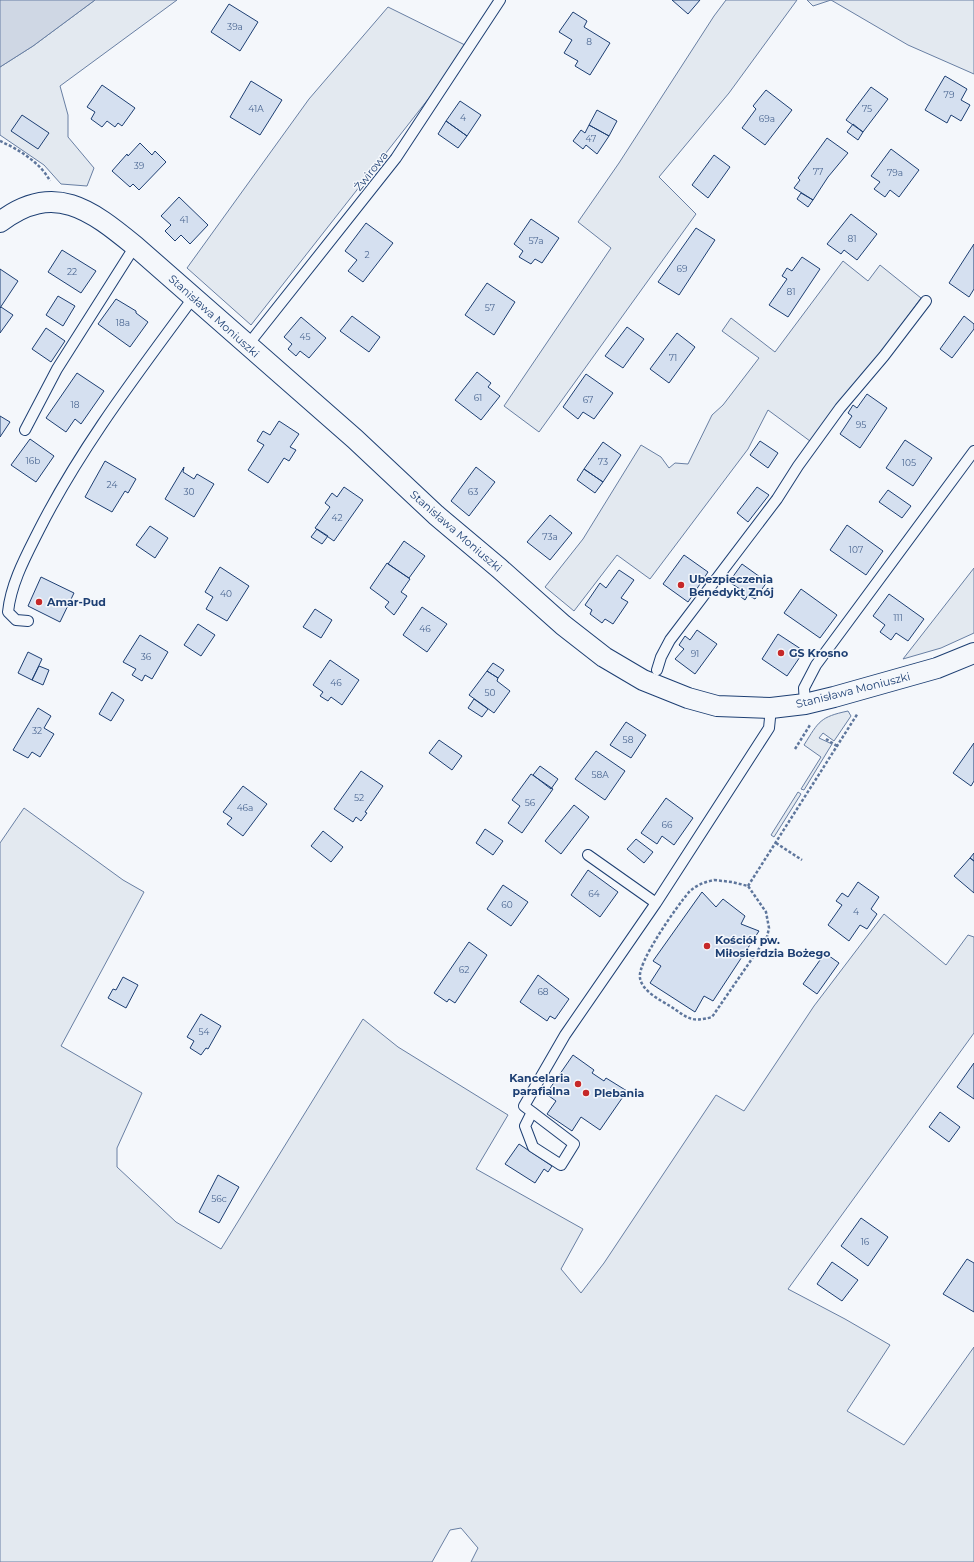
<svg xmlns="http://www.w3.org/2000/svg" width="974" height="1562" font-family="Montserrat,sans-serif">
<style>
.green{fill:#e3e9f0;stroke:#687fa3}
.water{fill:#cfd7e4;stroke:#687fa3}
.building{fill:#d5e0f0;stroke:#1d3f73}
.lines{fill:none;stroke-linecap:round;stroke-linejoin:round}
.lane-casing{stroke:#1d3f73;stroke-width:12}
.street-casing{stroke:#1d3f73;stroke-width:22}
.path{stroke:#5e769c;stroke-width:2.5;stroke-dasharray:3 2;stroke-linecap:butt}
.lane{stroke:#f4f7fb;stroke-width:10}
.street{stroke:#f4f7fb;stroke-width:20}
.poi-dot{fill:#c62828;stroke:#f4f7fb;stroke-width:1.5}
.labels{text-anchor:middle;stroke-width:3;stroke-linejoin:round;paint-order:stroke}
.number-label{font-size:9px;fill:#4b6792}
.street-label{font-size:11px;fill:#1d3f73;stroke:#f4f7fb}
.poi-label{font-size:11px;font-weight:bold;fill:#1d3f73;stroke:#f4f7fb;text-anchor:start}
</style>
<rect width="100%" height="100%" fill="#f4f7fb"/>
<path class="green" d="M95 0H177L60 86 68 115V137L94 168 87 186 61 184 44 165 0 135V67L33 46Z
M726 0H797L729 93 659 177 696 214 539 432 504 406 611 248 578 222 619 163 714 16Z
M807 0H974V74L908 45 831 0 813 6Z
M388 7 469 47 251 325 187 268 309 99Z
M843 261 868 281 880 265 921 298 814 444 768 410 748 449 650 579 617 555 574 611 545 587 583 539 641 445 661 457 669 468 675 463 688 464 712 415 723 405 759 358 722 331 731 318 775 352Z
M974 568V633L941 648 903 659Z
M848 711 851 716 834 741 823 733 819 738 832 744 804 790 801 789 821 757 804 745C819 721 820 717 848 711Z
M798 792 801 794 774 837 771 835Z
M24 808 123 880 144 892 61 1046 142 1093 117 1148V1167L176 1222 221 1249 363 1019 398 1047 508 1115 476 1169 583 1229 561 1269 581 1293 604 1263 716 1095 744 1111 814 1006 884 914 946 965 968 935 974 937V1033L788 1289 845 1319 890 1345 847 1411 904 1445 974 1347V1562H471L478 1548 461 1528 450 1530 432 1562H0V843Z"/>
<path class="water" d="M0 0H95L33 46 0 67Z"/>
<path class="building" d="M672 0H700L688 14Z
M229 4 258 22 240 51 211 32Z
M573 12 587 21 584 27 610 43 590 75 575 66 578 61 564 53 572 40 559 32Z
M945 76 967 89 961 100 970 105 961 121 951 115 947 123 925 110Z
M251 81 282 100 260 135 230 117Z
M102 85 135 108 122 126 118 123 115 127 107 121 102 127 91 119 95 112 87 107Z
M871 87 888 99 863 132 846 120Z
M766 90 792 110 765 145 742 128 756 109 753 106Z
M460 101 481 115 467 136 446 121Z
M597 110 617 121 609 136 589 125Z
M22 115 49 133 38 149 11 131Z
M446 121 467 136 458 148 438 134Z
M853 124 863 132 858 140 847 132Z
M589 125 609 136 597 154 586 145 583 149 573 141 581 130 585 133Z
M827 138 848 153 828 177 813 200 794 188 800 180 798 178Z
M140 143 152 155 155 151 166 162 139 190 133 184 130 187 112 171 127 154 128 156Z
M891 149 919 170 899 197 890 190 885 197 874 189 880 182 871 176Z
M714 155 730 167 708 198 692 185Z
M801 193 813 200 808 207 797 199Z
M179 197 208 225 190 244 181 235 175 241 165 231 171 225 161 216Z
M851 214 877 234 857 260 844 250 841 254 827 244Z
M531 219 559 238 542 263 535 259 531 264 519 257 523 251 514 244Z
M366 223 393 243 363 282 348 271 357 260 345 251Z
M696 228 715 240 679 295 658 282Z
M974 244V289L969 297 949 283Z
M62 250 96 271 81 293 48 272Z
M802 257 820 269 788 317 769 305 787 279 782 276 787 268 792 271Z
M0 269 18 281 0 308Z
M487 283 515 302 494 335 465 315Z
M58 296 75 306 63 326 46 315Z
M116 299 136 311V313L148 322 130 347 98 324Z
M1 307 13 315 0 333V308Z
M352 316 380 337 369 352 340 331Z
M964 316 974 324V329L952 358 940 349Z
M301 317 326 338 309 358 300 351 296 356 288 349 292 344 284 337Z
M627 327 644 339 623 368 605 356Z
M46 328 65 341 51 362 32 349Z
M677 333 695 347 669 383 650 369Z
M477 372 491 383 488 387 500 396 481 420 455 400Z
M77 373 104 391 81 424 75 419 66 432 46 418Z
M586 374 613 393 594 419 583 412 578 419 563 407Z
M867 394 887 408 860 448 840 434 852 416 848 413 853 405 857 408Z
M0 416 10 422 0 437Z
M279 421 299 434 290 447 296 450 289 461 284 458 268 483 248 470 264 445 257 441 263 431 270 435Z
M30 439 54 456 36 482 11 465Z
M905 440 932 458 913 486 886 468Z
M760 441 778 453 768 468 750 455Z
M603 442 621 455 603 482 584 469Z
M105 461 136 479 128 493 125 491 112 512 85 497Z
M184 467 183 472 194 479 197 474 214 484 194 517 165 499Z
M476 467 495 482 469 516 451 501Z
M584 469 603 482 595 493 577 480Z
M344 487 363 500 334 541 315 528 330 507 325 503 332 493 337 497Z
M757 487 769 495 748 522 737 513Z
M888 490 911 506 902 518 879 502Z
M550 515 572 533 550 560 527 542Z
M847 525 883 551 866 575 830 550Z
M150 526 168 538 155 558 136 545Z
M317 529 328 536 322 544 311 537Z
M404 541 425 556 409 578 388 564Z
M684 555 708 572 688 602 663 584Z
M387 563 410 579 401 592 407 596 394 615 385 607 389 602 370 588Z
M742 564 767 582 755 599 748 595 745 600 737 594 740 589 729 582Z
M220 567 249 586 227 621 206 609 213 597 205 592Z
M619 570 634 580 621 598 628 602 613 624 605 619 602 623 590 614 592 610 585 605 600 583 606 588Z
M41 577 74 593 60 622 28 606Z
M801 589 837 615 820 638 784 613Z
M889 594 924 619 908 641 896 633 891 640 880 632 885 625 873 616Z
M422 607 447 624 427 652 403 635Z
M315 609 332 620 321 638 303 627Z
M198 624 215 635 201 656 184 645Z
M697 630 717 644 695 674 675 659 684 649 679 645 685 636 690 640Z
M778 634 804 651 787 676 762 659Z
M140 635 168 652 152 679 145 675 142 681 132 675 136 669 123 662Z
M28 652 42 659 32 680 18 673Z
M330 660 359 680 342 705 331 697 328 701 320 696 323 692 313 685Z
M493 663 504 670 498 678 487 671Z
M39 666 49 670 43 685 32 680Z
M487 671 498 678 497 681 510 691 494 713 469 695Z
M112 692 124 700 111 721 99 714Z
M474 699 488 709 482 717 468 708Z
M38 708 51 716 44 728 54 734 40 757 32 752 28 758 13 750Z
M626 722 646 735 631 758 610 745Z
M439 740 462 756 452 770 429 753Z
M974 743V781L971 786 953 773Z
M596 751 625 771 605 800 575 779Z
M540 766 558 779 551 789 533 775Z
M361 771 383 786 365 812 367 813 361 821 356 817 353 822 334 809Z
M531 774 553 789 522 833 508 823 520 806 512 800Z
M243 786 267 804 243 836 227 824 232 818 223 812Z
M666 798 693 818 674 845 662 836 657 844 641 833Z
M574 805 589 817 561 854 545 841Z
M485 829 503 841 493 855 476 843Z
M323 831 343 847 331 862 311 846Z
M636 839 653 852 644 863 627 849Z
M974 853V861L970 858Z
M970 858 974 861V893L954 876Z
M588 870 618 892 600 917 571 895Z
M858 882 879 897 871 909 877 914 867 929 860 925 849 941 828 925 842 905 836 901 842 893 848 897Z
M503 885 528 902 511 926 487 909Z
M702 892 716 907 723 899 745 916 741 924 759 931 713 1001 704 996 695 1012 650 983 661 966 653 961Z
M469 942 487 955 455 1003 449 999 447 1002 434 993Z
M825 953 839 963 817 994 803 984Z
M538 975 569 999 555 1019 550 1016 547 1021 520 1002Z
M123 977 138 985 126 1008 108 998 113 989 116 990Z
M201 1014 221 1026 208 1049 206 1048 201 1055 190 1048 194 1041 187 1037Z
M573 1055 594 1070 592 1073 604 1081 606 1078 627 1091 600 1130 581 1117 572 1131 547 1114 556 1101 546 1094Z
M974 1063V1099L957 1087Z
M940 1112 960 1127 949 1142 929 1127Z
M519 1144 552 1166 548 1172 544 1169 535 1183 505 1164Z
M218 1175 239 1187 219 1223 199 1212Z
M861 1218 888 1237 868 1266 841 1246Z
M967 1259 974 1263V1312L943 1294Z
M832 1262 858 1280 842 1301 817 1284Z"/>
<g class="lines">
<defs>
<path id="lane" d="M247 346 396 158 500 0
M25 430 57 369 135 246
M28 621 16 620 8 612C11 583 26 556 39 530 81 447 138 373 193 298
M657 670 661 657 670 640 777 499 798 466 840 408 884 356 926 301
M805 704 804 688 816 665 974 451
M588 855 656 903
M532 1112 574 1144 561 1165 533 1147 525 1126 532 1112 524 1106 565 1035 656 903 769 728 771 708"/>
<path id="street" d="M0 222C54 181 91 210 135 246L355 439 436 515 499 568 563 625 604 657 643 680 688 698 717 706 771 708 805 704 834 697 937 668 974 653"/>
</defs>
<use href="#lane" class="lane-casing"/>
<use href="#street" class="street-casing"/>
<path class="path" d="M0 141C18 149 41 163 50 181
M826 739 837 746
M795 749 810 725
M776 843 802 860
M714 880 732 882 748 886 766 912 769 928 767 937 712 1017C691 1023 688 1018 670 1006 660 1000 642 991 640 978 637 962 678 905 689 892 696 885 705 882 714 880Z
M748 886 858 713"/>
<use href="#lane" class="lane"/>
<use href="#street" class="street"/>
</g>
<g class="poi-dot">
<circle cx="681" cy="585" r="4"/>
<circle cx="39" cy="602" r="4"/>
<circle cx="781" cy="653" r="4"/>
<circle cx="707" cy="946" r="4"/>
<circle cx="578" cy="1084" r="4"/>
<circle cx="586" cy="1093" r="4"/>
</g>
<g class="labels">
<g class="number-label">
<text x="235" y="30">39a</text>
<text x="589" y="45">8</text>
<text x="949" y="98">79</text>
<text x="256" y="112">41A</text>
<text x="867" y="112">75</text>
<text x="463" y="121">4</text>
<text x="767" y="122">69a</text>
<text x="591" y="142">47</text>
<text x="139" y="169">39</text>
<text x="818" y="175">77</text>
<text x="895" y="176">79a</text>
<text x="184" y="223">41</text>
<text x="852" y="242">81</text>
<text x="536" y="244">57a</text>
<text x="367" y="258">2</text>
<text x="682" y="272">69</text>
<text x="72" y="275">22</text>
<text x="791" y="295">81</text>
<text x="490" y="311">57</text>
<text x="123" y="326">18a</text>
<text x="305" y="340">45</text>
<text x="673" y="361">71</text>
<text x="478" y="401">61</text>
<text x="588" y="403">67</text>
<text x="75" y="408">18</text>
<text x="861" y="428">95</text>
<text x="33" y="464">16b</text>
<text x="603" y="465">73</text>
<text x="909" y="466">105</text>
<text x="112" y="488">24</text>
<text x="189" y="495">30</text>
<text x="473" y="495">63</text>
<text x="337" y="521">42</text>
<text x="550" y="540">73a</text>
<text x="856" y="553">107</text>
<text x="226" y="597">40</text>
<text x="898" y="621">111</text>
<text x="425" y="632">46</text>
<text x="695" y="657">91</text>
<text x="146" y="660">36</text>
<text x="336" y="686">46</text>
<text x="490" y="696">50</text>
<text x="37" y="734">32</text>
<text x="628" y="743">58</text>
<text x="600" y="778">58A</text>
<text x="359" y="801">52</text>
<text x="530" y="806">56</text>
<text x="245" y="811">46a</text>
<text x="667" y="828">66</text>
<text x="594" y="897">64</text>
<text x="507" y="908">60</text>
<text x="856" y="915">4</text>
<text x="464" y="973">62</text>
<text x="543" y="995">68</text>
<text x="204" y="1035">54</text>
<text x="219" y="1202">56c</text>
<text x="865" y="1245">16</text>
</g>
<g class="street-label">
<text transform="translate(371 171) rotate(-52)" y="4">Żwirowa</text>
<text transform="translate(214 316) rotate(42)" y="4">Stanisława Moniuszki</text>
<text transform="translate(456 531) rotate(41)" y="4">Stanisława Moniuszki</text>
<text transform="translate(853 690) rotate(-14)" y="4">Stanisława Moniuszki</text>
</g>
<g class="poi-label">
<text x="689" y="583">Ubezpieczenia<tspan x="689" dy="13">Benedykt Znój</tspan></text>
<text x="47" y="606">Amar-Pud</text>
<text x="789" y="657">GS Krosno</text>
<text x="715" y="944">Kościół pw.<tspan x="715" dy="13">Miłosierdzia Bożego</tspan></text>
<text x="570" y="1082" text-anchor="end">Kancelaria<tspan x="570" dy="13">parafialna</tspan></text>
<text x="594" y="1097">Plebania</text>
</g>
</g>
</svg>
